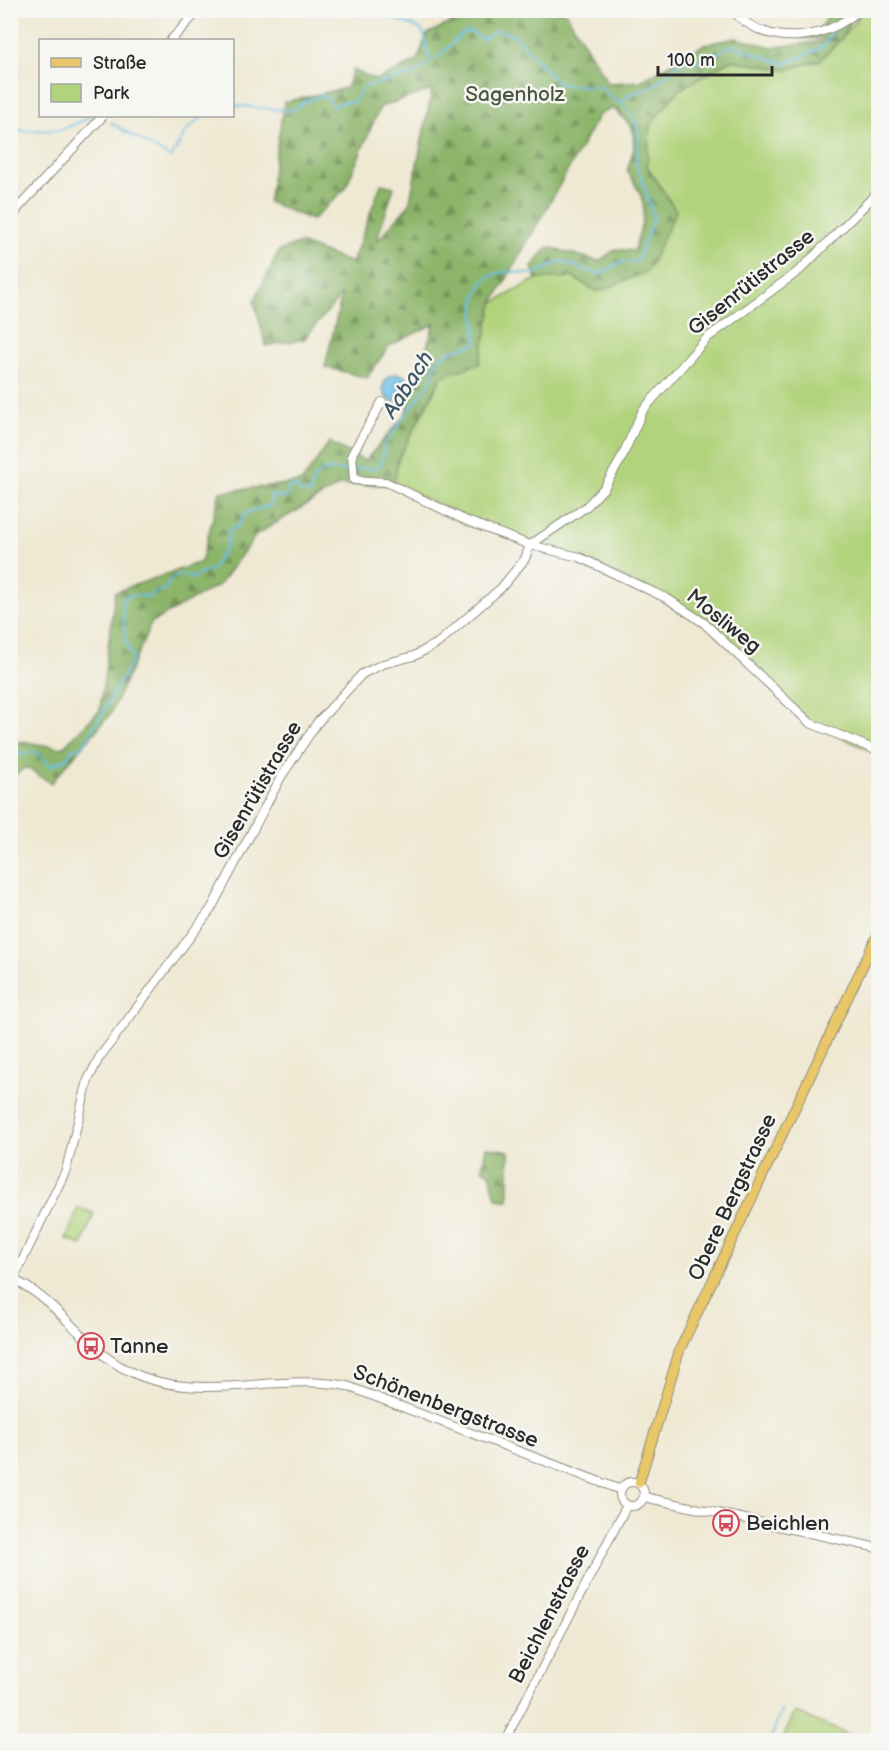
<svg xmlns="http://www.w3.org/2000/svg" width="889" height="1751" font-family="'Balsamiq Sans',sans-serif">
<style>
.green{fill:#b1d37b;stroke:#6e7f53;stroke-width:1.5}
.forest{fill:url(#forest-firs);stroke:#5c704b;stroke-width:1.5}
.water{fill:url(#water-ripples);stroke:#4a7488;stroke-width:1.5}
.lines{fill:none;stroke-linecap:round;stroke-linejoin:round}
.stream{stroke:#69bde5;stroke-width:2}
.minor-casing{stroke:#8d8a7f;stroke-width:10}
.major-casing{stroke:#8d8a7f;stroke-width:11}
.minor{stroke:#fff;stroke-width:8}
.major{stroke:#e9c769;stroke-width:9}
.labels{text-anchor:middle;stroke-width:5;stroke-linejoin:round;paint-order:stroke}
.park-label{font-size:21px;fill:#4c553f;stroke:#f6f6f2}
.street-label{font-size:21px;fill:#2b2b2b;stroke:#f6f6f2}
.poi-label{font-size:21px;fill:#2b2b2b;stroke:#f6f6f2;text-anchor:start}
.water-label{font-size:22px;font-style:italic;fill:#3e5763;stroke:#f6f6f2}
</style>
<defs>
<pattern id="forest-firs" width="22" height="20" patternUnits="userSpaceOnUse" patternTransform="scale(1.5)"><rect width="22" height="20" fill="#8cb56b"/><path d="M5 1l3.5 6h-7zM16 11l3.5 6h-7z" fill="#739358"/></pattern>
<pattern id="water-ripples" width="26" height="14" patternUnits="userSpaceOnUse" patternTransform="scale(1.5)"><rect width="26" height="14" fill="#69bde5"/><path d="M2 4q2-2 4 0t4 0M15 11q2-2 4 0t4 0" fill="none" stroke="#579aba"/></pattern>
</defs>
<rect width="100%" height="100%" fill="#f6f6f2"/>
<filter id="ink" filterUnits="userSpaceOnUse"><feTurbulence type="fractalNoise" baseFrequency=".0167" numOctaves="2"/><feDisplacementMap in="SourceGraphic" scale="12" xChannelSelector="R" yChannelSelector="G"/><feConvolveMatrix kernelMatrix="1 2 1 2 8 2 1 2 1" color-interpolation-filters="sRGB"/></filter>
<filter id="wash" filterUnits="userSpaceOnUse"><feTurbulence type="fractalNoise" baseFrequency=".008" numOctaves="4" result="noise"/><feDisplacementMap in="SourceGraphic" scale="24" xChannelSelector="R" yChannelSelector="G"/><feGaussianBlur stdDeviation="1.35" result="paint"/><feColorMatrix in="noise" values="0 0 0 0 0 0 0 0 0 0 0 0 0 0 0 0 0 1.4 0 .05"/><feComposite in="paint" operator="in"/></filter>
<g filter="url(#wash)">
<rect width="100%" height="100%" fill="#efe9d3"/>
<path class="green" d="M863 11H878V754L810 723 705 623 667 599 579 557 530 545 386 482 443 375 479 363 493 303 536 279 572 277 598 292 676 211 647 166 650 125 679 90 730 60 786 70 820 60 841 39Z
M78 1208 94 1213 82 1245 66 1239Z
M795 1712 856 1738 862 1740H782Z"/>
<path class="forest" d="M476 11H565L608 83 641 81 705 44 737 38 772 47 837 40 800 38 819 31 830 11H856L841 39 820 60 786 70 730 60 679 90 650 125 647 166 676 211 648 271 598 292 572 277 536 279 532 267 548 247 599 261 616 249 634 251C645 212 651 206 627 171L634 148 633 128 613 108 599 115 493 303 479 364 442 376 398 459 394 485H340L257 534 219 585 152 622 111 713 51 783 26 767 11 778V747L19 741 62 748 100 710 115 592 201 562 220 492 302 482 329 442 365 461 405 415 434 324 389 346 367 378 325 367 342 294 304 339 266 346 254 301 279 251 300 243 352 263 381 184 394 187 376 242 409 205 432 90 380 107 345 189 312 220 268 202 284 102 346 88 353 70 376 80 417 61 427 34Z
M486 1147 509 1151V1201L496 1199 490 1173 482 1169Z"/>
<path class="water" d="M383 388a14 14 0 1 1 28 0a14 14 0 1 1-28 0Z"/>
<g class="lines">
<path class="stream" d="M839 20 846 10
M436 59 463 33 470 32 483 39 497 30 516 36 558 84 601 87 615 101 622 103
M622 103 627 95 652 87 678 64 711 57 731 45 785 64 824 46 833 30
M232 105 291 111 302 103 322 95 327 97 333 107 344 102H354L364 87 412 75 430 63 424 34 419 28 370 10
M111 123 171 158 187 130 203 116
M10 131 61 130 93 116
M356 469 377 468 381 463 385 444 429 383 437 361 446 353 477 343C474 318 467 274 506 272 517 271 530 276 539 272 546 270 553 264 560 261L599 274 619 263 637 261 654 217 636 162 638 135 635 121 622 103
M10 756 36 752 51 766 67 758 73 748H82L132 661 133 655C124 647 121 610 124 598L131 595 150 597 155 592 166 589 171 579 181 574 192 578 212 569 226 547 229 529 236 528 246 513 271 505V495L286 498 289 488 295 486 301 492 310 493 314 477 325 470 351 471
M770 1740 781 1711"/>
</g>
</g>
<g filter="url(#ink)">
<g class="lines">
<defs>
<path id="minor" d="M732 10C766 48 824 42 859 10
M171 40 199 10
M10 224 18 208 103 116
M382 402 352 454 354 480 386 482 467 521 530 545 579 557 668 599 704 623 810 723 878 751
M11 1279C57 1297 83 1349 129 1371 197 1405 275 1372 347 1386L621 1490
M10 1286 66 1170 88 1080 99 1058 211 909 281 777 317 723 362 674 383 664 414 656 438 643 501 588 525 559 530 545 586 507 604 488 620 461 643 410 707 338 800 270 878 192
M620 1494a12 12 0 1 1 24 0a12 12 0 1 1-24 0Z
M644 1497 878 1548
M505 1740 627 1505"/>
<path id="major" d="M639 1483 680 1349 878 934"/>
</defs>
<use href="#minor" class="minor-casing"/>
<use href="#major" class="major-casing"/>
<use href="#minor" class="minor"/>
<use href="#major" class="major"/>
</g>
</g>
<defs>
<symbol id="bus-ring" viewBox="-11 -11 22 22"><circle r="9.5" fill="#f6f6f2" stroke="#d1495b" stroke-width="1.5"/><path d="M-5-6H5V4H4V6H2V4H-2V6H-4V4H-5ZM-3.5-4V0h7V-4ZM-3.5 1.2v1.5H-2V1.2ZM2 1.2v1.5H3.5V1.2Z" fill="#d1495b"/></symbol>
</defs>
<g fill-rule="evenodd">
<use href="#bus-ring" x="76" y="1331" width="30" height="30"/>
<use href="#bus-ring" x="711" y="1508" width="30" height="30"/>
</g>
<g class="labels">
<g class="park-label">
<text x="515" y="101">Sagenholz</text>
</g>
<g class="street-label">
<text transform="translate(751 282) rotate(-39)" y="7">Gisenrütistrasse</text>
<text transform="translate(724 621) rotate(39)" y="7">Mosliweg</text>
<text transform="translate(257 790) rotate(-60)" y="7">Gisenrütistrasse</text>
<text transform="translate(732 1197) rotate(-65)" y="7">Obere Bergstrasse</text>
<text transform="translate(446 1406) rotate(21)" y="7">Schönenbergstrasse</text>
<text transform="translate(549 1614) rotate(-63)" y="7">Beichlenstrasse</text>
</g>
<g class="poi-label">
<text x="110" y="1353">Tanne</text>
<text x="746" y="1530">Beichlen</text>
</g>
<g class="water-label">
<text transform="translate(407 384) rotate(-57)" y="8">Aabach</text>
</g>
</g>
<rect width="889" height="1751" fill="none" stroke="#f6f6f2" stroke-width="36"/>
<rect x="39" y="39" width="195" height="78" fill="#f6f6f2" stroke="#a5a5a2" stroke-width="1.5"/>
<rect x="51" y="58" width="30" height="9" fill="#e9c769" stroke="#a5a5a2" stroke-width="1.5"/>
<text x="93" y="69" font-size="18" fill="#2b2b2b">Straße</text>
<rect x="51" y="84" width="30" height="18" fill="#b1d37b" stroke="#a5a5a2" stroke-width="1.5"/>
<text x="93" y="99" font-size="18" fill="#2b2b2b">Park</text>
<path d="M658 66v9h114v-9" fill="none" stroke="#2b2b2b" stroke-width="3"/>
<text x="667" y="66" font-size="18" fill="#2b2b2b" stroke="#f6f6f2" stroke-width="4.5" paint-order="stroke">100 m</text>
</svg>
